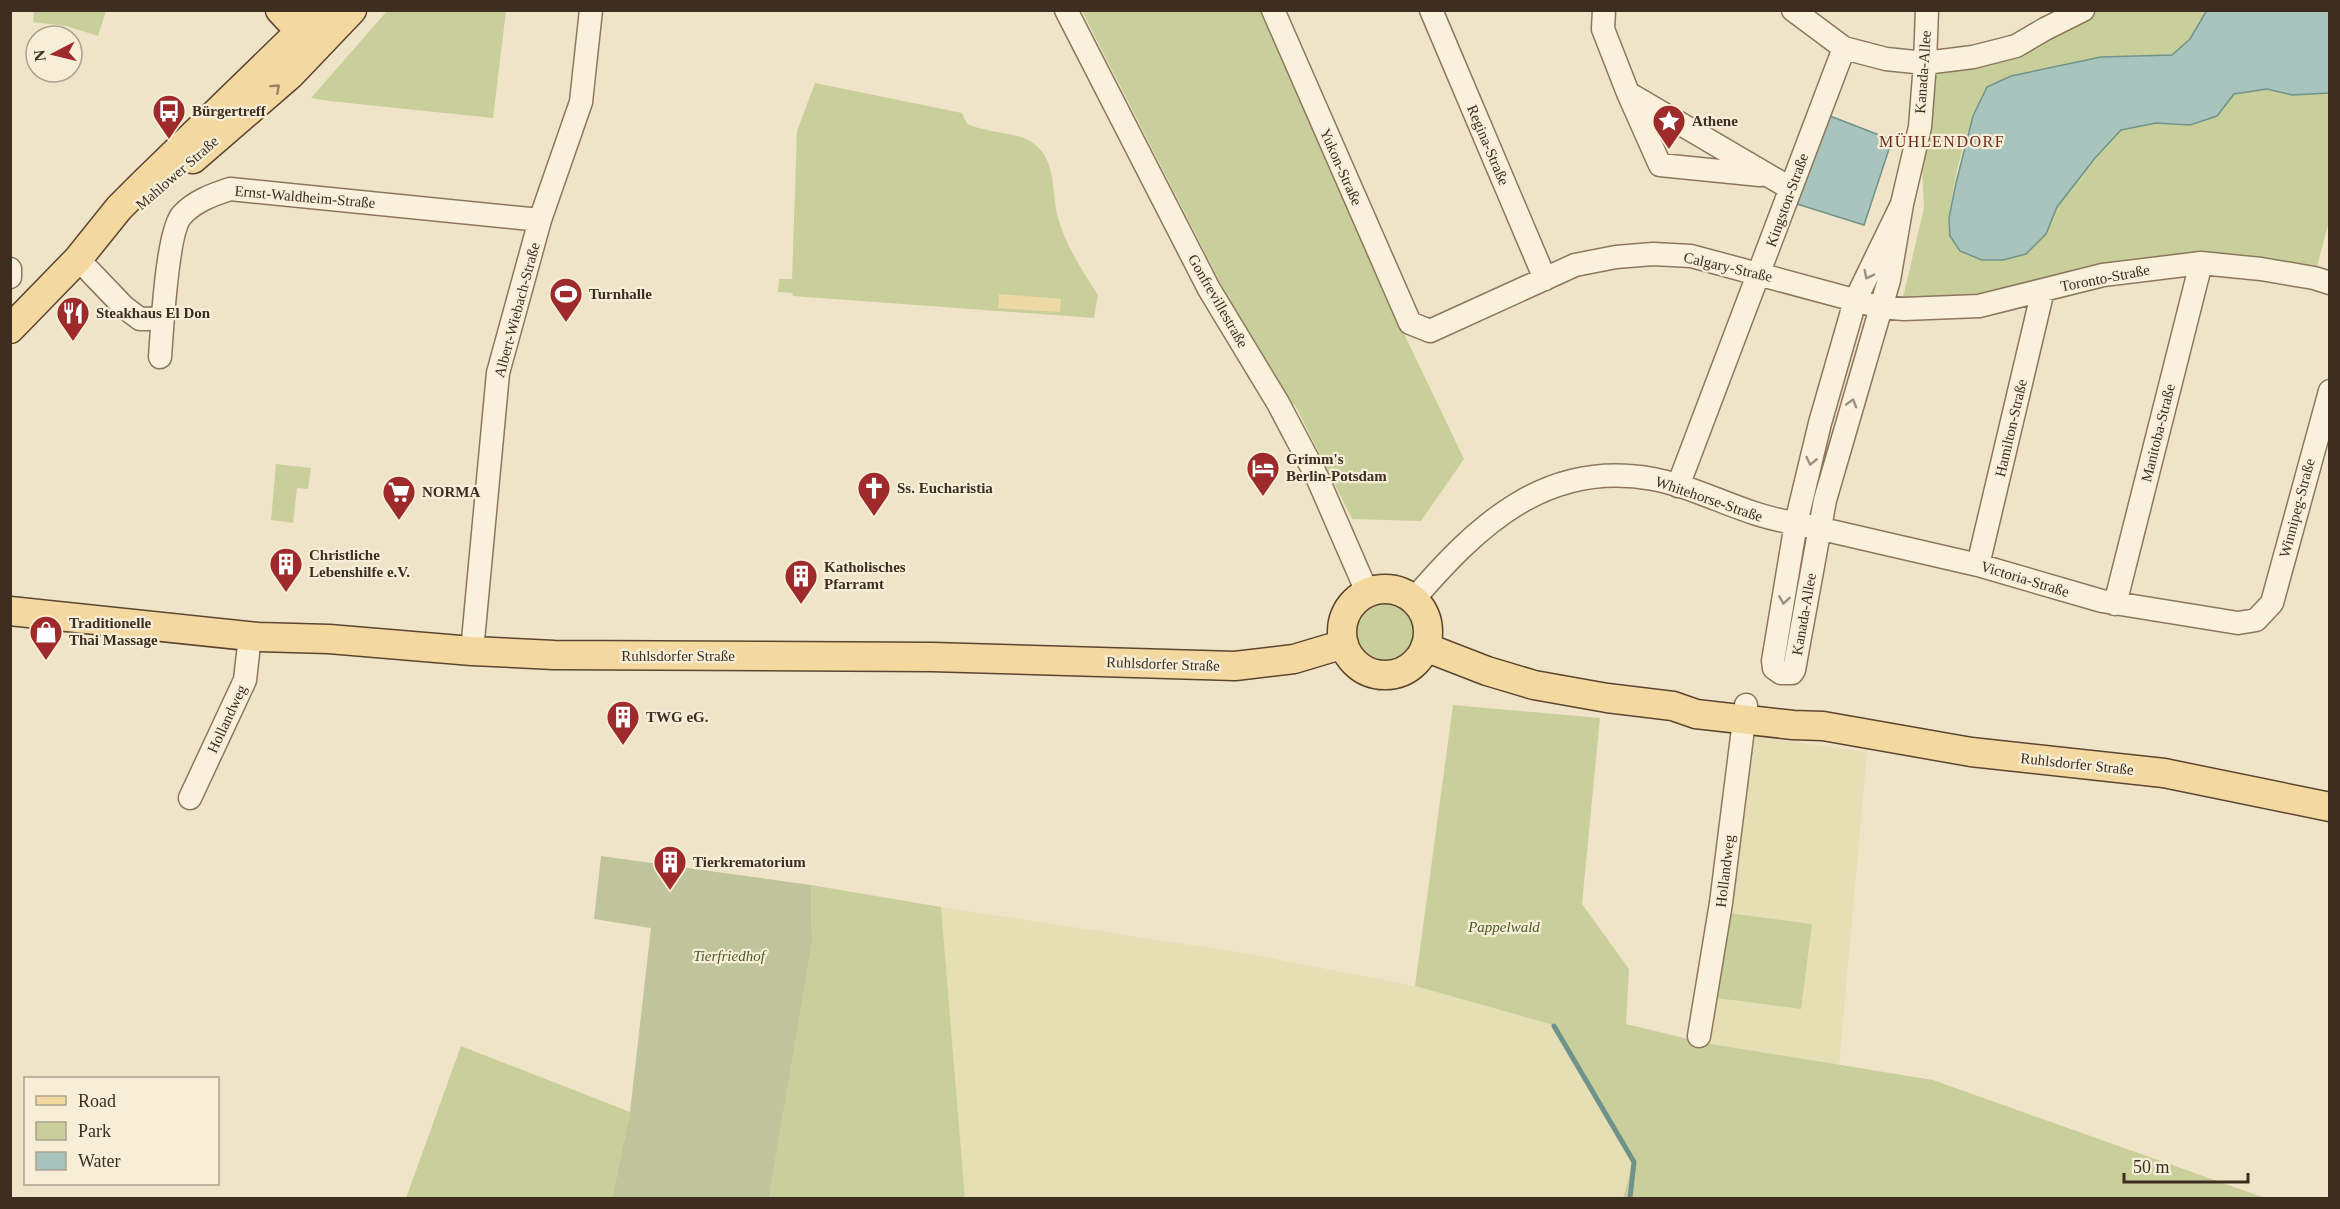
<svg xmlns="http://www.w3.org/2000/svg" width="2340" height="1209" font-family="Georgia,serif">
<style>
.farmland{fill:#e6deb5}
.green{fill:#c9cf9b}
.sand{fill:#ecd9a5}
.cemetery{fill:#bfc49a}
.water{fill:#a9c4bc;stroke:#6f938a;stroke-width:1.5}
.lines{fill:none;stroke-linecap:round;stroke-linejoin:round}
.stream{stroke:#6f938a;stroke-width:5}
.minor-casing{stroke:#8d765c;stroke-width:25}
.major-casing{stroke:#5b4430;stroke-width:31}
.minor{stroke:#faf1dc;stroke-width:22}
.major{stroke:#f3d9a0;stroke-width:28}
.oneway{stroke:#988460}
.oneway2{stroke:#9c907e}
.labels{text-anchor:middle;stroke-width:4.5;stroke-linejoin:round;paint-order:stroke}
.street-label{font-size:15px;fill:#3d2e20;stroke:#f7eed8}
.poi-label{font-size:15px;font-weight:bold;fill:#3d2e20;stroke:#f7eed8;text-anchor:start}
.park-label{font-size:15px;font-style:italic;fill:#4d5a26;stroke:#f7eed8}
.neighbourhood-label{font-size:16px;letter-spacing:1.5px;fill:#6b2e1e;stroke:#f7eed8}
</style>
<rect width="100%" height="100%" fill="#f0e4c8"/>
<path class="farmland" d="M1750 736 1867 752 1839 1066 1705 1043Z
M941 907 1250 954 1415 986 1553 1025 1633 1161 1623 1198H965Z"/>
<path class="green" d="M34 11V10L106 11 98 36 66 26 33 22Z
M387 11H506L493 118 329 101 311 98Z
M1082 11H1262L1407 340 1464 459 1421 521 1352 519 1295 405 1285 402 1221 284Z
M2083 11H2207L2190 39 2172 55 2101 57 2011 76 1987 87C1965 131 1949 186 1950 236L2003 260 2026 254 2046 234 2057 207 2095 158 2121 130 2156 123 2190 125 2217 116 2234 94 2267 89 2292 95 2329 93V221L2314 278 2201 263 1937 308 1903 297 1924 208 1920 127 1925 63 1973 57Z
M815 83 962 113 967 124C985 132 1017 133 1030 141 1059 158 1050 194 1059 221 1067 247 1083 272 1098 295L1094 318 793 296 792 293 778 292 779 279H792L797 131Z
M276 464 311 468 308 489 297 488 293 523 271 520Z
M1352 631a32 32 0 1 1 64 0a32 32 0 1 1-64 0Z
M1453 705 1600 718 1582 904 1629 969 1626 1024 1705 1043 1933 1080 2265 1198H1623L1633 1161 1553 1025 1415 986Z
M811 885 941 907 965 1198H769L812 943Z
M1728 913 1812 924 1801 1009 1717 998Z
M461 1046 630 1112 612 1198H406Z"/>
<path class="sand" d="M999 294 1061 299 1060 312 998 308Z"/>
<path class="cemetery" d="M601 856 811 885 812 943 769 1198H612L630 1112 651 928 594 919Z"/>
<path class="water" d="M2207 10 2329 11V93L2292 95 2267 89 2234 94 2217 116 2190 125 2156 123 2121 130 2095 158 2057 207 2046 234 2026 254 2003 260H1982L1960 251 1950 236 1949 218 1956 183 1973 116 1987 87 2011 76 2101 57 2172 55 2190 39Z
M1830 116 1892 140 1864 225 1797 204Z"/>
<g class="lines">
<path class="stream" d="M1554 1026 1634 1162 1630 1198"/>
<defs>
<path id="minor" d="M1066 10 1209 289 1278 403 1317 477 1367 592
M1273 10 1410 323 1430 331 1575 265 1616 257 1653 254 1691 256 1880 307 1904 309 1979 306 2103 275 2201 263 2261 269 2314 278 2330 283
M1431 10 1545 279
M1604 10 1603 29 1628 93 1790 188
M1793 10 1844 48 1886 59 1925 63 1973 57 2016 46 2045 29 2083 10
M1628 93 1660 165 1760 175
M1902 204 1855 301 1820 423 1796 523 1773 661 1774 668 1781 673H1792L1794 670 1825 500 1889 280 1902 204 1920 127 1925 63 1927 10
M78 259 124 307 140 319 163 318
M10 269V277
M160 357C162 331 167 231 182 215 195 201 212 195 230 189L540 220
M1678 486 1844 48
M1978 565 2043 290
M1414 599C1477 526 1546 459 1653 479 1702 488 1743 516 1796 523L1978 565 2102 601 2238 623 2256 620 2272 603 2330 391
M2115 604 2201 263
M472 651 498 373 540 220 581 102 591 10
M190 798 245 680 250 636
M1699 1036 1721 903 1746 705"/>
<path id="major" d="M280 10 313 45
M193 159 290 75 352 10
M10 329 78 259 119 208 142 185 322 10
M1342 632a43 43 0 1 1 86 0a43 43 0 1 1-86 0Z
M10 611 258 637 329 639 472 651 554 655 932 657 1235 666 1294 659 1344 644
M1425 647 1487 671 1534 685 1607 698 1673 706 1696 714 1793 725 1823 726 1971 752 2164 773 2330 807"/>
</defs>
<use href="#minor" class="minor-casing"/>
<use href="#major" class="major-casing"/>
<use href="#minor" class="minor"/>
<use href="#major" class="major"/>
</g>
<defs><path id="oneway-chevron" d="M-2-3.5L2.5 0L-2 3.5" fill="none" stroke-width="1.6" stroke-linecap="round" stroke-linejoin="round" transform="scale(1.5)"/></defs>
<use class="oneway" href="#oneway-chevron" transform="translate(276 88) rotate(-42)"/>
<g class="oneway2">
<use href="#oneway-chevron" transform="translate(1868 275) rotate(116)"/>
<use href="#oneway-chevron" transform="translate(1852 403) rotate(-74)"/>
<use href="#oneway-chevron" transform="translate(1811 461) rotate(103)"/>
<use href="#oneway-chevron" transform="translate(1784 600) rotate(99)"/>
</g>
<defs>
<symbol id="bus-pin" viewBox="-11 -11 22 30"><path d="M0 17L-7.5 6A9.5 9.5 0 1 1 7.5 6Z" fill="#9e2a2b" stroke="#f7eed8"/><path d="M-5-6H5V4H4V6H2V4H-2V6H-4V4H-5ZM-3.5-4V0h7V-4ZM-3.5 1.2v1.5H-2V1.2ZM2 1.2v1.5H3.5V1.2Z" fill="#fff"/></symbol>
<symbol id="sight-pin" viewBox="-11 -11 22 30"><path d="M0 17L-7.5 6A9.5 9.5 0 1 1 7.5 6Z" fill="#9e2a2b" stroke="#f7eed8"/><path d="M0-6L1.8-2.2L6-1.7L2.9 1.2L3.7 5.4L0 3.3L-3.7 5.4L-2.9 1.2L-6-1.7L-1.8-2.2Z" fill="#fff"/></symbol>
<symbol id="stadium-pin" viewBox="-11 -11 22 30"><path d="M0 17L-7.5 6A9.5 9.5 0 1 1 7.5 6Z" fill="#9e2a2b" stroke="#f7eed8"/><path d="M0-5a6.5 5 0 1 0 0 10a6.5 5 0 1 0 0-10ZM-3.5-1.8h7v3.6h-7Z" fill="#fff"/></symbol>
<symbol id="restaurant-pin" viewBox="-11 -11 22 30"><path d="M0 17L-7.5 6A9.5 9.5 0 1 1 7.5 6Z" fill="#9e2a2b" stroke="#f7eed8"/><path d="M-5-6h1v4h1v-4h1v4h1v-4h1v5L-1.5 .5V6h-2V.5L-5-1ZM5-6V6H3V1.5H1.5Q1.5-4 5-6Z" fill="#fff"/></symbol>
<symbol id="hotel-pin" viewBox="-11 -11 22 30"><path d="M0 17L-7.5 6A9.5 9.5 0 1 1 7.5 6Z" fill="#9e2a2b" stroke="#f7eed8"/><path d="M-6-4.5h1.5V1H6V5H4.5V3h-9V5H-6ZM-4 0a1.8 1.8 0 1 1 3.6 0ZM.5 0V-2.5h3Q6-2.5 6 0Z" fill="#fff"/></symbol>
<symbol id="church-pin" viewBox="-11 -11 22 30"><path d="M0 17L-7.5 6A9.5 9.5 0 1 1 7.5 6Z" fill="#9e2a2b" stroke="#f7eed8"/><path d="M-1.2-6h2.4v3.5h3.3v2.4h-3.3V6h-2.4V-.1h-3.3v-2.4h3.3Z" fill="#fff"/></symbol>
<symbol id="supermarket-pin" viewBox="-11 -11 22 30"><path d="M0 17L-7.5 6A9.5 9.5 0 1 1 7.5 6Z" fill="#9e2a2b" stroke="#f7eed8"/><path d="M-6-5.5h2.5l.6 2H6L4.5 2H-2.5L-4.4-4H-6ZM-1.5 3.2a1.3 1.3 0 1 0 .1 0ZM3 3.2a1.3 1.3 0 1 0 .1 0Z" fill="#fff"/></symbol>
<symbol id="building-pin" viewBox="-11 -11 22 30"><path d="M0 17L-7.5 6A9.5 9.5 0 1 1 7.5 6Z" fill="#9e2a2b" stroke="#f7eed8"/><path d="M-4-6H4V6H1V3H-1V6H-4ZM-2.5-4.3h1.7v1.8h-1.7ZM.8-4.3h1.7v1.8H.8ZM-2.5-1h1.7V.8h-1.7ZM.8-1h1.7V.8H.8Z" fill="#fff"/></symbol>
<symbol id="shop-pin" viewBox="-11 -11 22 30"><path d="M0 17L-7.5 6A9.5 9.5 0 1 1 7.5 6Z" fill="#9e2a2b" stroke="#f7eed8"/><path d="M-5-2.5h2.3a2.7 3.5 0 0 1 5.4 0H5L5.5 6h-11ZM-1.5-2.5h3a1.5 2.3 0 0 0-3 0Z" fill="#fff"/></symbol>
</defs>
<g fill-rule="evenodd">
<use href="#bus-pin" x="150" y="92" width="38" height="52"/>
<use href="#sight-pin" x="1650" y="102" width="38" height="52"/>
<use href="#stadium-pin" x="547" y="275" width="38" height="52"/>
<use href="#restaurant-pin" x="54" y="294" width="38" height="52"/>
<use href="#hotel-pin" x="1244" y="449" width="38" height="52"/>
<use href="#church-pin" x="855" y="469" width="38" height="52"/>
<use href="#supermarket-pin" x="380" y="473" width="38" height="52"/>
<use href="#building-pin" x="267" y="545" width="38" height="52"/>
<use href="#building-pin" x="782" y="557" width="38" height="52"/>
<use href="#shop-pin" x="27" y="613" width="38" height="52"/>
<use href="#building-pin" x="604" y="698" width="38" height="52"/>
<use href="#building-pin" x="651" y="843" width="38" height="52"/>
</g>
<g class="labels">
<g class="street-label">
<text transform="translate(1923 72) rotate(-86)" y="5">Kanada-Allee</text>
<text transform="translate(1488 145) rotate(67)" y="5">Regina-Straße</text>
<text transform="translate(1341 167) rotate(66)" y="5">Yukon-Straße</text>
<text transform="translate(177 173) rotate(-41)" y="5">Mahlower Straße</text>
<text transform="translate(305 197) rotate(5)" y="5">Ernst-Waldheim-Straße</text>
<text transform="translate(1787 200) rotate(-70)" y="5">Kingston-Straße</text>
<text transform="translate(1728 267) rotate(13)" y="5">Calgary-Straße</text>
<text transform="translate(2105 278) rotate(-11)" y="5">Toronto-Straße</text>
<text transform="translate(1218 301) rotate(60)" y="5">Gonfrevillestraße</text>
<text transform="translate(517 310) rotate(-75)" y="5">Albert-Wiebach-Straße</text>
<text transform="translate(2011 428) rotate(-77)" y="5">Hamilton-Straße</text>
<text transform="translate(2158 433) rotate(-76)" y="5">Manitoba-Straße</text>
<text transform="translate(1709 499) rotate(19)" y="5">Whitehorse-Straße</text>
<text transform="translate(2297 508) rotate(-75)" y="5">Winnipeg-Straße</text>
<text transform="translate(2025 579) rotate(17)" y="5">Victoria-Straße</text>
<text transform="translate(1804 614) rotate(-80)" y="5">Kanada-Allee</text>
<text x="678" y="661">Ruhlsdorfer Straße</text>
<text transform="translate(1163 664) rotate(2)" y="5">Ruhlsdorfer Straße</text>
<text transform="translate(227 719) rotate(-65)" y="5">Hollandweg</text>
<text transform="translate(2077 764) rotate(6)" y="5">Ruhlsdorfer Straße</text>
<text transform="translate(1725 871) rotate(-83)" y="5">Hollandweg</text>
</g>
<g class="poi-label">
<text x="192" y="116">Bürgertreff</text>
<text x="1692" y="126">Athene</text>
<text x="589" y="299">Turnhalle</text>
<text x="96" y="318">Steakhaus El Don</text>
<text x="1286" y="464">Grimm's<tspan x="1286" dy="17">Berlin-Potsdam</tspan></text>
<text x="897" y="493">Ss. Eucharistia</text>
<text x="422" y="497">NORMA</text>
<text x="309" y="560">Christliche<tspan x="309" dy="17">Lebenshilfe e.V.</tspan></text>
<text x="824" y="572">Katholisches<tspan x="824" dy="17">Pfarramt</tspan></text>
<text x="69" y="628">Traditionelle<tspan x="69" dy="17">Thai Massage</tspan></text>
<text x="646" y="722">TWG eG.</text>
<text x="693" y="867">Tierkrematorium</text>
</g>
<g class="park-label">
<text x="1504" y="932">Pappelwald</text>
<text x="729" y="961">Tierfriedhof</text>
</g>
<g class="neighbourhood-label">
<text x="1942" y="147">MÜHLENDORF</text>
</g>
</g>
<rect width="2340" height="1209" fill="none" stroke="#3d2e20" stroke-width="24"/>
<rect x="24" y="1077" width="195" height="108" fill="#f7eed8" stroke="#ada18e" stroke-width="1.5"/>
<rect x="36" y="1096" width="30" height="9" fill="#f3d9a0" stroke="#ada18e" stroke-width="1.5"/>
<text x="78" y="1107" font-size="18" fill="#3d2e20">Road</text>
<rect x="36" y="1122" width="30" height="18" fill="#c9cf9b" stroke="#ada18e" stroke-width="1.5"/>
<text x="78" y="1137" font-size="18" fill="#3d2e20">Park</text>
<rect x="36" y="1152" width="30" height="18" fill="#a9c4bc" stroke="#ada18e" stroke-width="1.5"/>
<text x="78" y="1167" font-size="18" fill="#3d2e20">Water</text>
<g transform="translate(54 54) rotate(263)"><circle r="28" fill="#f7eed8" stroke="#ada18e" stroke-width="1.5"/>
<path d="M0-4.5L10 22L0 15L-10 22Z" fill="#9e2a2b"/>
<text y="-9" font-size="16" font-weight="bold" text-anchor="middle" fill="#3d2e20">N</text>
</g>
<path d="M2124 1173v9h124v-9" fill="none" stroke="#3d2e20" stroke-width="3"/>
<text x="2133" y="1173" font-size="18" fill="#3d2e20" stroke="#f7eed8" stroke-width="4.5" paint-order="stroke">50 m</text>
</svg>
